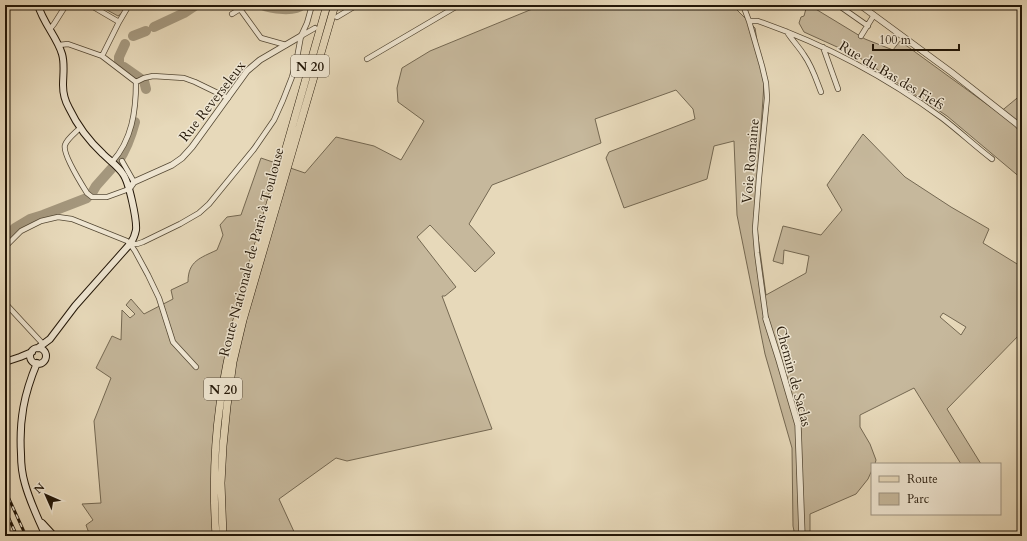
<svg xmlns="http://www.w3.org/2000/svg" width="1027" height="541" font-family="Cardo,serif">
<style>
.green{fill:#c6b89c;stroke:#746852;fill-rule:evenodd}
.lines{fill:none;stroke-linecap:round;stroke-linejoin:round}
.river{stroke:#a4977d;stroke-width:10}
.minor-casing{stroke:#544834;stroke-width:6}
.tertiary-casing{stroke:#544834;stroke-width:7}
.secondary-casing{stroke:#231708;stroke-width:8}
.primary-casing{stroke:#231708;stroke-width:8}
.minor{stroke:#efe6d2;stroke-width:4.5}
.tertiary{stroke:#efe6d2;stroke-width:5.5}
.secondary{stroke:#efe6d2;stroke-width:6}
.primary{stroke:#e7d9ba;stroke-width:7}
.rail-casing{stroke:#231708;stroke-width:3}
.rail{stroke:#efe6d2;stroke-width:1.5;stroke-dasharray:4.5;stroke-linecap:butt}
.labels{text-anchor:middle;stroke-width:3;stroke-linejoin:round;paint-order:stroke}
.shield{fill:#efe6d2;stroke:#605545;stroke-width:1}
.shield-label{font-size:13px;font-weight:bold;fill:#231708}
.street-label{font-size:14px;fill:#231708;stroke:#efe6d2}
</style>
<rect width="100%" height="100%" fill="#e7d9ba"/>
<filter id="stains"><feTurbulence type="fractalNoise" baseFrequency=".005" numOctaves="4"/><feColorMatrix values="0 0 0 0 .2 0 0 0 0 .09 0 0 0 0 .02 0 0 0 .5 -.17"/></filter>
<radialGradient id="worn" r=".72"><stop offset=".6" stop-color="#630" stop-opacity="0"/><stop offset="1" stop-color="#630" stop-opacity=".3"/></radialGradient>
<path class="green" d="M98 5H127L122 13 118 16Z
M542 5H732L755 28 764 84 755 215 766 295 806 273 809 256 784 250 783 264 773 261 783 226 821 235 842 210 827 185 863 134 905 177 951 207 989 229 983 243 1022 267V332L947 409 981 464H961L914 388 860 415V427L870 444 876 460 875 464H872V470L868 479 856 494 810 514V536H795L793 526 792 448 765 354 737 215 734 141 714 146 707 179 624 208 606 158 609 152 695 119 693 109 676 90 595 119 601 143 492 185 469 224 495 253 475 272 430 225 417 237 456 287 445 296H442L492 429 347 461 336 458 279 499 296 536H90L86 525 93 520 82 504 101 503 94 421 111 378 96 368 112 336 121 340 122 310 130 318 135 314 126 305 131 299 144 314 173 299 171 290 188 282C188 261 200 258 217 250L223 235 220 225 227 217 241 215 261 158 305 173 336 137 374 146 401 160 424 121 398 102 397 88 402 68 430 51ZM943 313 966 327 961 335 940 317Z
M807 5H809L865 39 893 50 900 41 999 113 1022 94V179L947 116 857 56 804 32 799 23 801 17 804 16Z"/>
<g class="lines">
<path class="river" d="M262 5C271 9 295 12 302 5
M154 27 184 13 196 5
M133 36 146 31
M119 64V57L125 44
M124 67 144 81 146 89
M118 162C126 150 131 137 135 122
M92 193 96 186 112 168
M5 238 15 228 30 219 43 215 87 198"/>
<defs>
<path id="minor" d="M90 5 119 22
M743 5 749 21 762 66 766 83 767 98 759 178 755 229 757 253 766 319
M838 5 868 26
M232 14 240 9 261 38 286 45
M337 17 357 5
M749 21H758C824 44 886 77 942 118 959 131 975 146 992 159
M50 29 54 24 66 5
M787 32C792 40 799 47 804 55 812 66 816 79 821 92
M301 36 315 28
M861 36 874 15
M59 45 68 44 102 56 136 82
M823 47 838 89
M102 56 119 22 129 5
M367 59 459 5
M136 82 144 78 153 76 184 78 195 82 228 98
M80 128C75 133 67 139 65 145 62 153 82 185 87 193L92 197H107L129 189
M122 161 134 182
M112 162C132 140 136 111 136 82
M130 244H137L143 242 180 224 199 213 209 204 254 149 274 120 283 100 292 77 297 58 301 36 307 23 312 5
M5 247 21 231 41 221 58 217 72 219 127 241 130 244 135 251 148 275 159 298 173 342 196 367
M5 303 43 344"/>
<path id="tertiary" d="M860 5 951 72 1017 124 1022 129
M129 189 134 182 172 165 182 158 192 147 247 71 260 60 301 36
M766 319 779 360 798 425 802 536"/>
<path id="secondary" d="M38 348 50 339 75 306 130 244C133 240 135 235 136 230 137 220 129 182 123 174 118 166 110 161 103 154 88 140 78 127 69 108 65 101 63 93 63 85 63 75 65 64 62 54 57 37 43 23 38 5
M30 356a8 8 0 1 1 16 0a8 8 0 1 1-16 0Z
M5 362 20 357 32 352
M37 363C24 394 19 420 21 454 21 464 22 474 25 484 30 502 38 519 46 536
M42 523 54 536"/>
<path id="primary" d="M216 536C213 492 214 447 220 404 224 375 230 347 237 319L327 5
M223 536 221 483 223 446 227 406 233 362 243 320 264 248 335 5"/>
</defs>
<use href="#minor" class="minor-casing"/>
<use href="#tertiary" class="tertiary-casing"/>
<use href="#secondary" class="secondary-casing"/>
<use href="#primary" class="primary-casing"/>
<use href="#minor" class="minor"/>
<use href="#tertiary" class="tertiary"/>
<use href="#secondary" class="secondary"/>
<use href="#primary" class="primary"/>
<defs>
<path id="rail" d="M5 490 26 536
M5 510 17 536"/>
</defs>
<use href="#rail" class="rail-casing"/>
<use href="#rail" class="rail"/>
</g>
<g class="labels">
<g class="shield">
<rect x="291" y="55" width="38" height="22" rx="3"/>
<rect x="204" y="378" width="38" height="22" rx="3"/>
</g>
<g class="shield-label">
<text x="310" y="71">N 20</text>
<text x="223" y="394">N 20</text>
</g>
<g class="street-label">
<text transform="translate(892 75) rotate(31)" y="5">Rue du Bas des Fiefs</text>
<text transform="translate(212 101) rotate(-52)" y="5">Rue Reverseleux</text>
<text transform="translate(750 161) rotate(-85)" y="5">Voie Romaine</text>
<text transform="translate(251 252) rotate(-75)" y="5">Route Nationale de Paris à Toulouse</text>
<text transform="translate(794 376) rotate(75)" y="5">Chemin de Saclas</text>
</g>
</g>
<rect width="1027" height="541" fill="none" stroke="#e7d9ba" stroke-width="20"/>
<rect x="6" y="6" width="1015" height="529" fill="none" stroke="#231708" stroke-width="2"/>
<rect x="10" y="10" width="1007" height="521" fill="none" stroke="#231708"/>
<rect x="871" y="463" width="130" height="52" fill="#efe6d2" stroke="#9d9381"/>
<rect x="879" y="476" width="20" height="6" fill="#e7d9ba" stroke="#9d9381"/>
<text x="907" y="483" font-size="12" fill="#231708">Route</text>
<rect x="879" y="493" width="20" height="12" fill="#c6b89c" stroke="#9d9381"/>
<text x="907" y="503" font-size="12" fill="#231708">Parc</text>
<g transform="translate(46 495) rotate(315)" stroke="#efe6d2" stroke-width="3" paint-order="stroke">
<path d="M0-3L7 15L0 10L-7 15Z" fill="#231708"/>
<text y="-6" font-size="11" font-weight="bold" text-anchor="middle" fill="#231708">N</text>
</g>
<path d="M873 44v6h86v-6" fill="none" stroke="#231708" stroke-width="2"/>
<text x="879" y="44" font-size="12" fill="#231708" stroke="#efe6d2" stroke-width="3" paint-order="stroke">100 m</text>
<rect width="100%" height="100%" filter="url(#stains)"/>
<rect width="100%" height="100%" fill="url(#worn)"/>
</svg>
